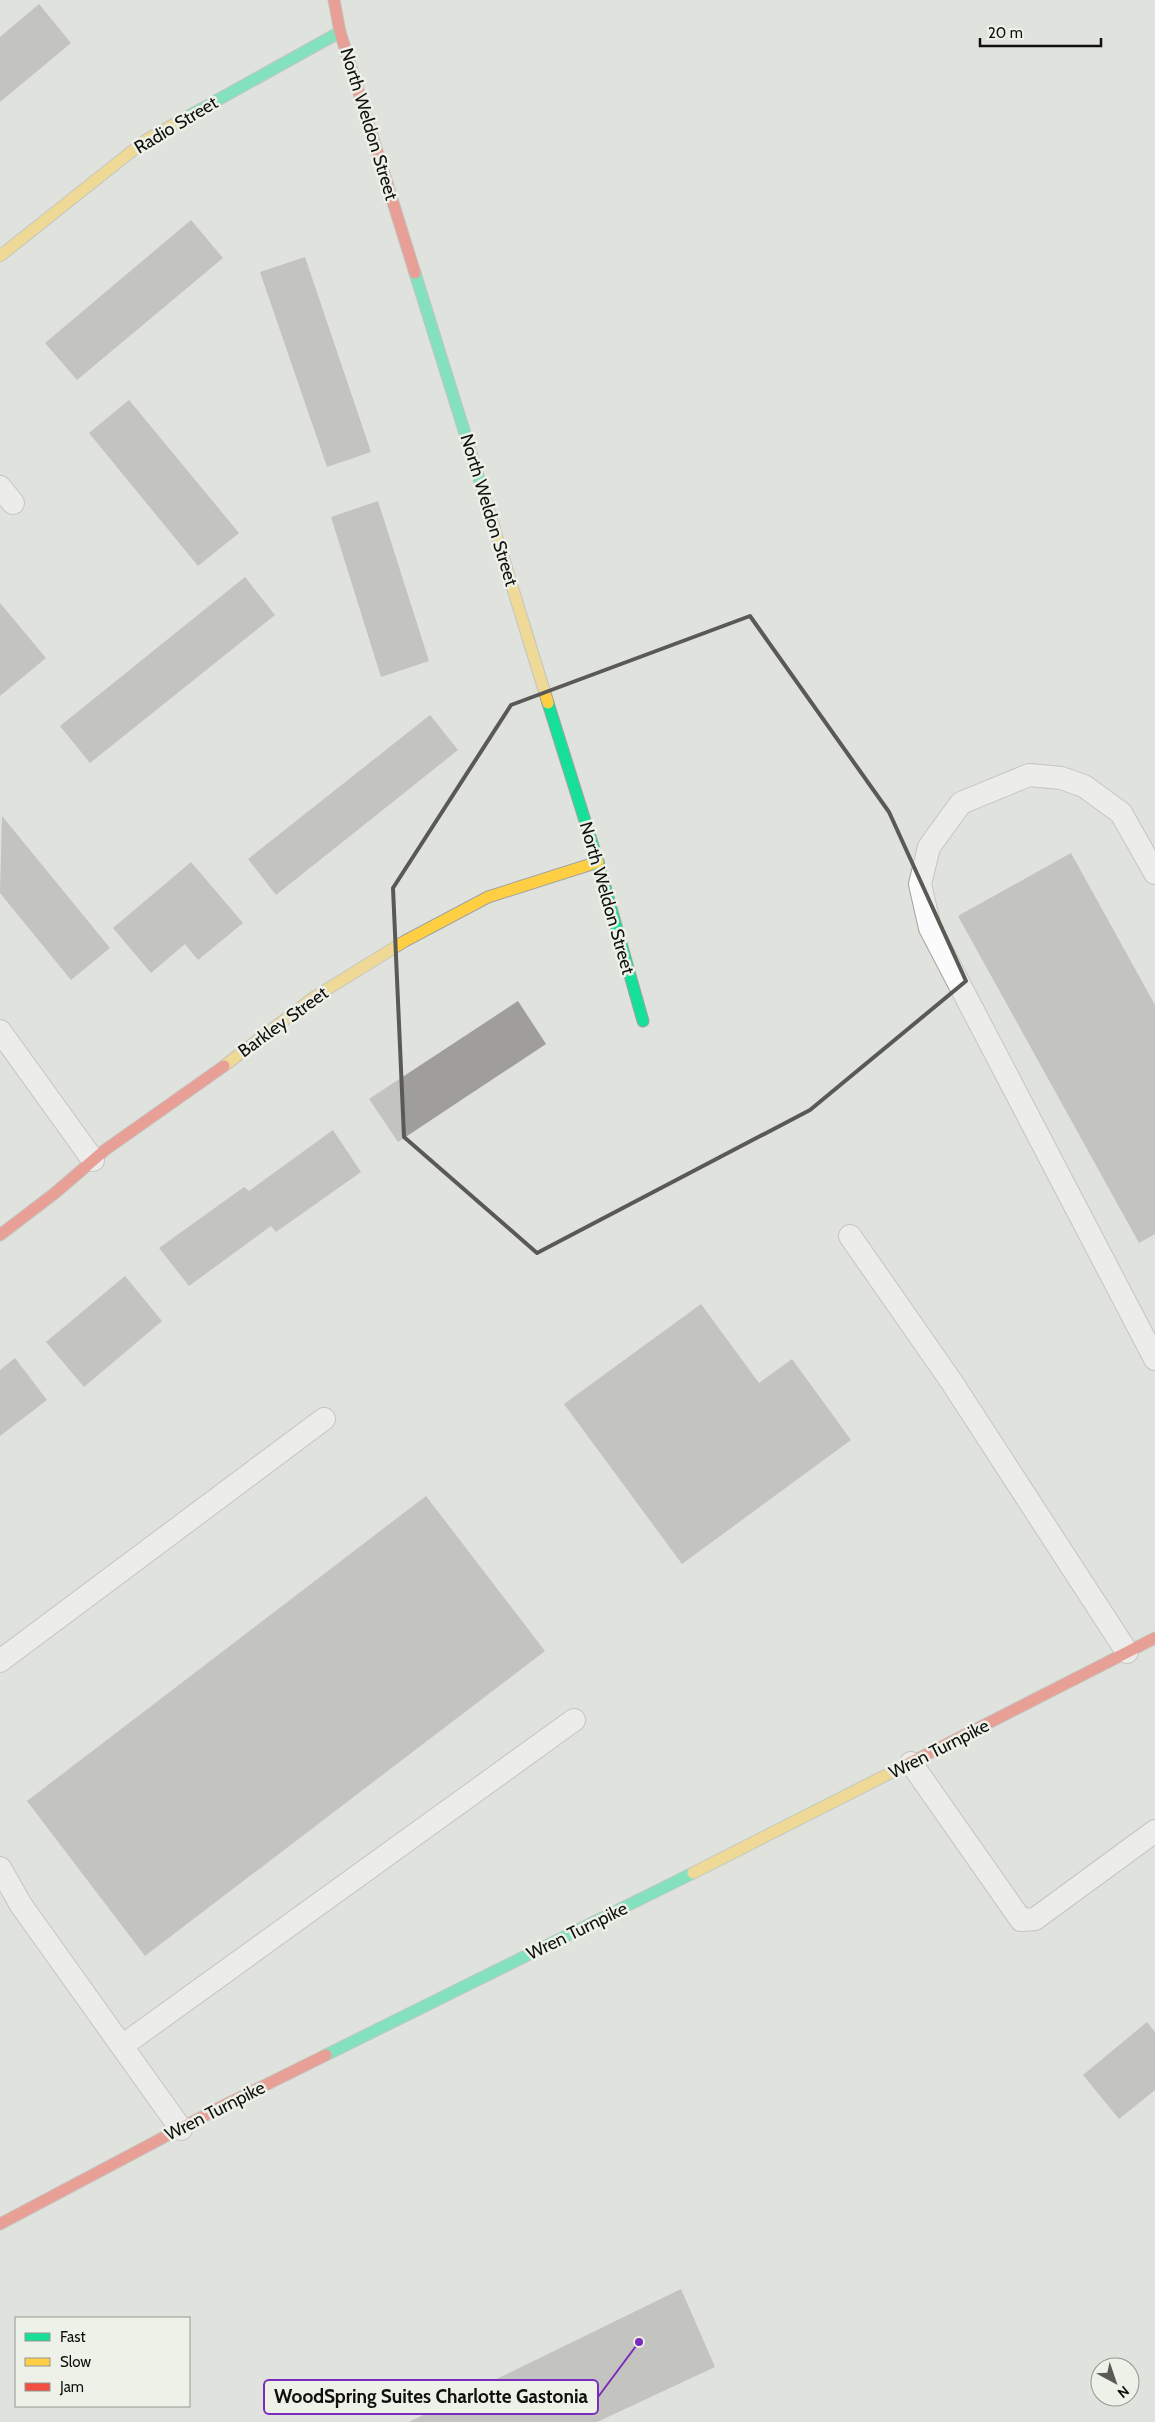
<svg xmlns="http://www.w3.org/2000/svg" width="1155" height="2422" font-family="Cabin,sans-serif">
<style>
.building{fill:#9f9e9d}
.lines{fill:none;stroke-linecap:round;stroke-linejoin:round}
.lane-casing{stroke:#a2a3a0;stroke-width:24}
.fast-casing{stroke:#a2a3a0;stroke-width:13}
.slow-casing{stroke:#a2a3a0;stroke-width:13}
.jam-casing{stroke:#a2a3a0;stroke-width:13}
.lane{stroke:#fafbfa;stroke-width:22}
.fast{stroke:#16e098;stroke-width:11}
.slow{stroke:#ffcf43;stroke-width:11}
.jam{stroke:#f24e42;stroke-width:11}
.marked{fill:none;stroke:#595a56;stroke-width:4;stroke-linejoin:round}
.labels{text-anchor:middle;stroke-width:5;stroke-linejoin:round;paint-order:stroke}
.street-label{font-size:18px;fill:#10110e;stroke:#edf1e8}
.leader{fill:none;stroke:#7b2cbf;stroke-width:2}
.callout-dot{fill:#7b2cbf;stroke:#edf1e8;stroke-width:2}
.callout{fill:#edf1e8;stroke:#7b2cbf;stroke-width:2}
.callout-label{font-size:19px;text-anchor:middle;font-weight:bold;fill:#10110e}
</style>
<rect width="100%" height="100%" fill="#e0e2dd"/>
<path class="building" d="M39 4 71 43 0 102V37Z
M191 220 223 258 77 380 45 343Z
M305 257 371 452 327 467 260 272Z
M129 400 239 533 198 566 89 433Z
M378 501 429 661 381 677 331 517Z
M245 577 275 615 90 763 60 726Z
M0 603 46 658 0 696Z
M430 715 458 750 276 895 248 859Z
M2 816 110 948 71 980 0 893Z
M1071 853 1155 1005V1234L1139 1243 958 916Z
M191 862 243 923 198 960 185 944 151 973 113 928Z
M518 1001 546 1044 398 1142 369 1099Z
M333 1130 361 1172 276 1232 271 1226 189 1286 159 1248 244 1187 249 1191Z
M125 1276 162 1321 84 1387 46 1342Z
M701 1304 759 1383 792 1359 851 1440 682 1564 564 1404Z
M15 1358 47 1400 0 1436V1370Z
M426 1496 545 1651 145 1956 27 1801Z
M1147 2022 1155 2032V2090L1119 2119 1083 2075Z
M681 2289 715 2367 597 2422H409Z"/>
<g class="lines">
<defs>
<path id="lane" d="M0 487 13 503
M1155 873 1121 813 1084 786 1061 778 1029 775 961 803 929 847 920 884 930 928 1155 1359
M0 1031 93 1160
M850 1236 951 1381 1127 1652
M0 1661 324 1419
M911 1763 1021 1920 1035 1919 1155 1831
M0 1868 21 1905 181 2129
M122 2046 574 1720"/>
<path id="fast" d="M187 117 340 32
M415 273 481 485
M548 703 598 862 643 1021
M326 2055 693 1873"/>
<path id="slow" d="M0 256 146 140 187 117
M481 485 548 703
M224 1066 313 998 405 941 488 897 598 862
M693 1873 908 1764"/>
<path id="jam" d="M334 0 340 32 415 273
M0 1235 55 1193 105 1150 224 1066
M908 1764 1155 1638
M0 2224 219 2108 326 2055"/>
</defs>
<use href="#lane" class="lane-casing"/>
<use href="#fast" class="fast-casing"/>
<use href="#slow" class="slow-casing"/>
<use href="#jam" class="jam-casing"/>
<use href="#lane" class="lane"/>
<use href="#fast" class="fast"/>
<use href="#slow" class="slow"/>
<use href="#jam" class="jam"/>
</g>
<path d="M0 0H1155V2422H0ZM750 616 889 812 966 981 810 1110 537 1253 404 1137 393 888 511 705Z" fill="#e0e2dd" fill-opacity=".55" fill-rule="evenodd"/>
<path class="marked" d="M750 616 889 812 966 981 810 1110 537 1253 404 1137 393 888 511 705Z"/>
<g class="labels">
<g class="street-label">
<text transform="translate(369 124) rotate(73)" y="6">North Weldon Street</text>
<text transform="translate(176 125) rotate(-31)" y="6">Radio Street</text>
<text transform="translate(489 510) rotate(73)" y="6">North Weldon Street</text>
<text transform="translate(607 898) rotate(74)" y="6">North Weldon Street</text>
<text transform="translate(283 1022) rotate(-36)" y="6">Barkley Street</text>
<text transform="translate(939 1749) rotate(-27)" y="6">Wren Turnpike</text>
<text transform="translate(577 1931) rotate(-26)" y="6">Wren Turnpike</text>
<text transform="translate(215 2111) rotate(-27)" y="6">Wren Turnpike</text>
</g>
</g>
<path class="leader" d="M639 2342L598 2397"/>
<circle class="callout-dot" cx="639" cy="2342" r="5"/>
<rect class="callout" x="264" y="2380" width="334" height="34" rx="5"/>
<g class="callout-label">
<text x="431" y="2403">WoodSpring Suites Charlotte Gastonia</text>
</g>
<rect x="15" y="2317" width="175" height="90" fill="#edf1e8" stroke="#959791"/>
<rect x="25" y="2333" width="25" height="8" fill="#16e098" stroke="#959791"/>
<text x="60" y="2342" font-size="15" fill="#10110e">Fast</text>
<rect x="25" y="2358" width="25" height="8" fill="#ffcf43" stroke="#959791"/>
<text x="60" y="2367" font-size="15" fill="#10110e">Slow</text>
<rect x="25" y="2383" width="25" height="8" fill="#f24e42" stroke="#959791"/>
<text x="60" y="2392" font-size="15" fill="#10110e">Jam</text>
<g transform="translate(1115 2382) rotate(140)"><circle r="24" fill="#edf1e8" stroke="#959791"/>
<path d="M0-4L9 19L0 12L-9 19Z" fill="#595a56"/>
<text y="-8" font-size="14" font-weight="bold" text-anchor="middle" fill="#10110e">N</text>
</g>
<path d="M980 38v8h121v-8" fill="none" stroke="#10110e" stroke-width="2.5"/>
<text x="988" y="38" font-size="15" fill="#10110e" stroke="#edf1e8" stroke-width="4" paint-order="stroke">20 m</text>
</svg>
